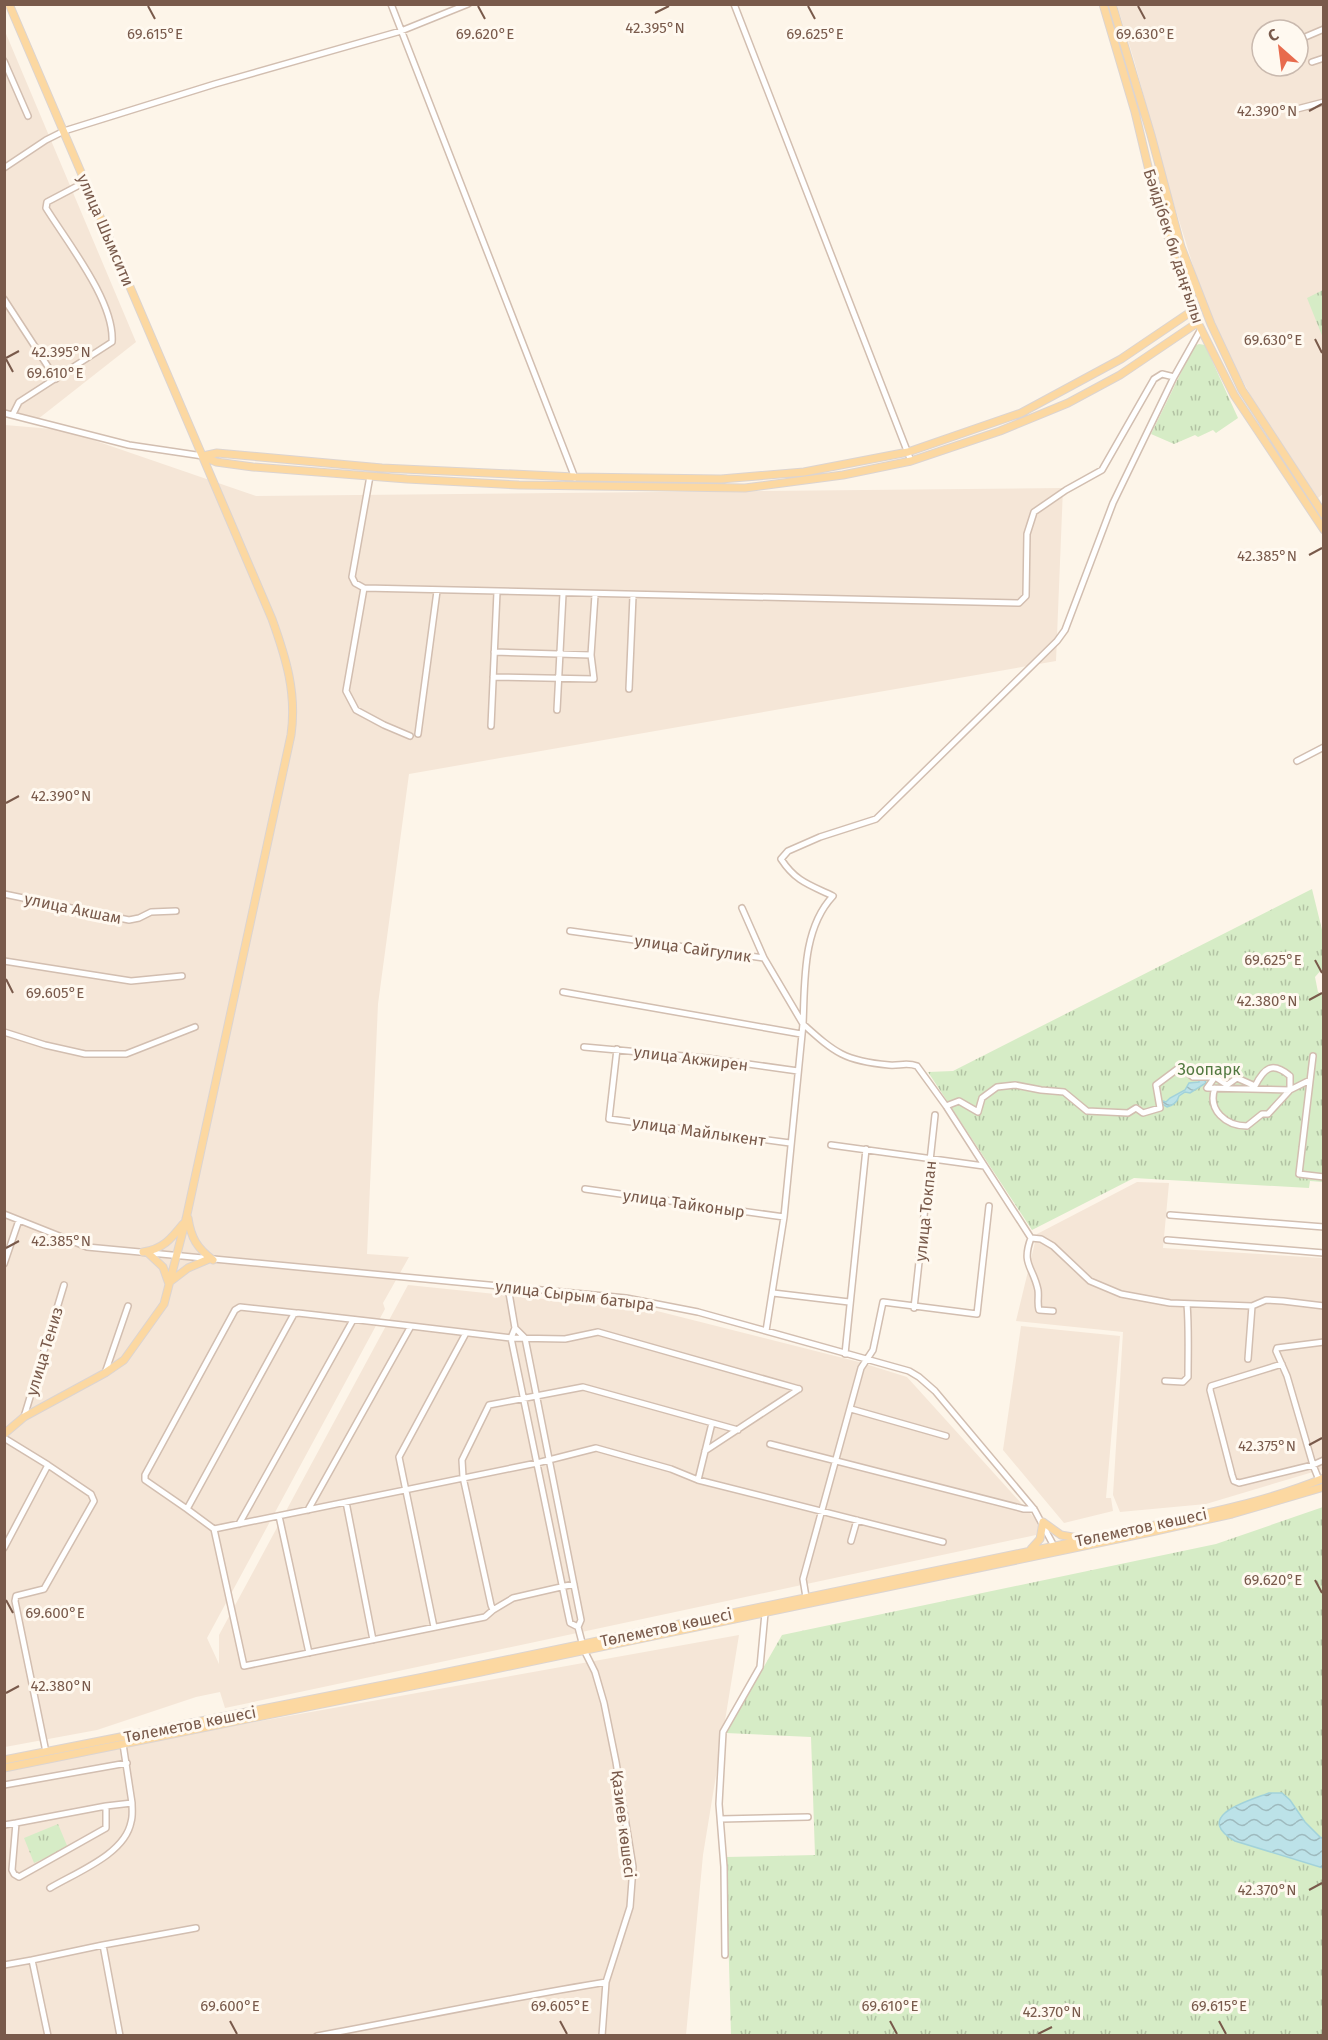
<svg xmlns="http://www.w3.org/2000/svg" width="1328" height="2040" font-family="'Fira Sans',sans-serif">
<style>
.residential{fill:#f5e6d7;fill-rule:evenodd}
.grass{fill:url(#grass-tufts)}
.water{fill:url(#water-waves);stroke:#a2d2da;stroke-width:1.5}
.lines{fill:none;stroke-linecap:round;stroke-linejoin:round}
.minor-casing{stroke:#d2beb0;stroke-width:8}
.major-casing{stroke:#dcd4d0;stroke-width:9}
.minor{stroke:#fff;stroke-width:5}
.major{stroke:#fcd8a1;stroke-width:7}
.ticks{fill:none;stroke:#795a4b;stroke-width:2}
.labels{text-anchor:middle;stroke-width:6;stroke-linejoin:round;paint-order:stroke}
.street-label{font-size:16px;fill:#795a4b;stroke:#fff9f0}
.park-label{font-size:16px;fill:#527940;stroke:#fff9f0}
.ticks-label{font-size:15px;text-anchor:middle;fill:#795a4b;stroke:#fff9f0;stroke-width:6;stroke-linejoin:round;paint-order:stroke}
</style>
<defs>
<pattern id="grass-tufts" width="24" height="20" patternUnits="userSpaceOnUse" patternTransform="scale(1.5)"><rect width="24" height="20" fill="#d6ecc6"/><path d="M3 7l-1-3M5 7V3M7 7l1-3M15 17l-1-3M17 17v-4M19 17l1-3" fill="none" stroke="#b2c2a3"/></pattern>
<pattern id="water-waves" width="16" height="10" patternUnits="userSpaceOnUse" patternTransform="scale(1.5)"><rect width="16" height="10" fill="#bce2e8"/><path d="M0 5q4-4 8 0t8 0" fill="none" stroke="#9ebabe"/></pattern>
</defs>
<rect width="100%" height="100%" fill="#fdf5e9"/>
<path class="residential" d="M1117 5H1323L1324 493 1318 498 1253 400 1224 346 1199 285 1168 185 1134 60ZM1262 30H1298V66H1262Z
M4 29 136 342 38 419 5 415Z
M5 425 64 430 256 496 1063 488 1056 661 409 774 378 1004 367 1254 409 1257 383 1303 385 1309 207 1638 219 1664V1635L408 1285 653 1310 859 1362 907 1377 1039 1523 1036 1535 225 1708 220 1692 196 1697 97 1730 5 1747Z
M1137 1182 1169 1183 1163 1248 1323 1258V1469L1206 1504 1120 1512 1113 1495 1123 1332 1016 1321 1037 1234Z
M1021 1326 1120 1336 1106 1498H1111L1113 1511 1064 1523 1003 1450Z
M739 1635 703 1855 686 2035 5 2036V1767Z"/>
<path class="grass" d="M1323 290V338L1307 298Z
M1199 344 1205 345 1238 418 1216 433 1213 430 1198 437 1195 435 1174 444 1151 434 1194 346Z
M1312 889 1324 938 1323 968 1315 977 1318 992 1324 995 1323 1182 1310 1181 1309 1188 1134 1178 1032 1230 928 1072 953 1071Z
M1323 1507V2035H731L726 1857 815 1855 811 1737 726 1733 782 1635 1216 1544Z
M58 1824 68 1848 34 1863 24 1838Z"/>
<path class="water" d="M1203 1077 1206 1083 1190 1093 1185 1092 1179 1096C1177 1103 1173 1105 1167 1107L1159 1102 1163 1101 1166 1102 1170 1098 1185 1090 1189 1083 1199 1082V1079Z
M1269 1793H1282L1290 1800 1305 1822 1321 1838 1323 1837V1868L1235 1841C1192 1816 1248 1801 1269 1793Z"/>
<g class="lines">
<defs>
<path id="minor" d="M391 4 575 478
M734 4 911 461
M1298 40 1324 29
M4 61 28 116
M1312 62 1324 58
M1297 109 1324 102
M4 168 46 140 64 131 215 84 401 31 468 4
M4 299 56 379
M1201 329 1174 377 1113 503 1065 630 1057 641 876 819 820 837 788 851 781 859C796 882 810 885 833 896 802 929 805 982 803 1024 835 1053 845 1061 889 1065 899 1066 907 1062 917 1066L946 1106 1031 1238 1041 1239 1053 1246 1090 1281 1121 1294 1170 1303 1252 1306 1266 1300 1283 1301 1324 1306
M4 413 129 445 203 456
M13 414 19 402 112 342C115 302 67 242 46 208L47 202 85 182
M370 476 352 577 355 583 364 588 1019 603 1026 596 1027 534 1034 512 1066 490 1102 470 1154 379 1162 374 1174 377
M364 588 346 691 356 710 384 725 410 736
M494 652 591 655
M493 677 594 679 591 655 595 595
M629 689 633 596
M557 710 563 594
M491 726 497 592
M418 734 437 591
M1297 761 1324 747
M4 894 129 920 139 918 151 912 176 911
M742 908 764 958
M570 931 764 958 803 1024 784 1217 766 1331
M4 961 131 981 182 976
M563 992 801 1034
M4 1032 45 1045 85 1054H126L195 1027
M584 1047 706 1058 798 1071
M617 1049 609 1119 790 1143
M1313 1056 1299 1174 1324 1177
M1215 1088C1207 1110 1226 1126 1247 1126L1262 1114H1268L1290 1090V1076C1272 1061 1264 1068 1255 1086L1237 1078 1227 1085 1215 1077 1207 1088 1290 1090 1310 1080
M946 1106 959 1101 978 1112 982 1098 997 1087 1015 1085 1041 1090 1064 1092 1087 1111 1128 1113 1136 1108 1143 1113 1160 1108 1156 1085 1180 1067 1193 1077H1215
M831 1145 984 1166
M585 1189 784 1217
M4 1214 87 1247 626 1298 698 1312 909 1371 919 1377 935 1391 1034 1509 1055 1548
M1170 1215 1324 1227
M1031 1238C1021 1265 1033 1266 1038 1290 1039 1297 1037 1303 1039 1310L1053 1311
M1167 1240 1324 1253
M4 1264 19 1220
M508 1287 515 1328 525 1338 581 1620 578 1627 584 1650 595 1672 604 1703 616 1762 633 1867 630 1907 606 1982 602 2036
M773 1293 849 1302
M914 1308 935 1115
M515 1328 511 1338 567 1609 570 1623 578 1627
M1324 1342 1277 1348 1276 1351 1287 1376 1313 1465 1324 1460
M845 1354 866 1149
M1248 1359 1252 1306
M1282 1364 1211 1386 1210 1390 1232 1475 1234 1481 1239 1483 1313 1465 1319 1480
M105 1373 128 1306
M1165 1381 1183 1382 1188 1377C1188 1353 1189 1328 1187 1304
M851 1409 946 1436
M24 1417 64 1285
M4 1438 48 1465 91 1494 94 1501 44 1589 16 1596 15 1601 46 1752
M770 1444 1024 1509H1034
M705 1451 799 1389
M698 1480 712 1423
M346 1502 373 1640
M187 1509 145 1480V1475L235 1310 240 1307 296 1313
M308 1510 411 1326 511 1338 565 1339 598 1332 799 1389
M279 1516 309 1653
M239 1524 353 1320
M214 1529 187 1509 294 1314 298 1313 411 1326
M851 1541 857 1520
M4 1548 48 1465
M574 1584 513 1598 493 1610 491 1605 463 1477 462 1460 489 1405 583 1387 738 1430
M806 1597 803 1579 861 1368 873 1350 883 1302 977 1314 989 1206
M493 1610 485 1617 244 1666 214 1529 537 1463 596 1448 671 1469 698 1480 943 1542
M434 1627 399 1457 466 1333
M4 1785 127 1763
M106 1806 16 1823 12 1870 14 1874 19 1877 106 1828V1806L132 1803 123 1744
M721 1819 808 1817
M4 1825 16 1823
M50 1888C77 1872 125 1854 131 1822 133 1816 132 1809 132 1803
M725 1955 724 1867 719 1804 723 1732 760 1667 765 1613
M4 1965 32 1960
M48 2036 32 1960 103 1945
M120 2036 103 1945 196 1928
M317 2036C413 2018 509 1998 606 1982"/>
<path id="major" d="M1103 4 1135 112 1156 200 1192 311 1234 395 1324 530
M1112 4 1151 135 1181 247 1211 324 1242 390 1324 515
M203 456 216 462 253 467 407 479 519 485 745 488 843 475 911 461 1000 431 1068 403 1120 375 1197 323
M203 456 217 453 382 468 575 477 721 479 804 472 908 452 1021 413 1121 359 1192 311
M188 1218C191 1238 197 1248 213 1260
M143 1252C163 1249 171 1239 183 1224
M148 1253 163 1267 169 1284
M171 1281 188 1268 209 1259
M4 1434 24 1417 105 1373 124 1360 164 1304 186 1219 291 735C297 693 286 658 272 619L9 4
M1043 1522 1061 1535 1078 1538
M1031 1549 1040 1539 1043 1522
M4 1760 419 1678 1146 1527C1206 1513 1267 1502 1324 1478
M4 1768 476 1673 1151 1532 1232 1514 1324 1487"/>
</defs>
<use href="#minor" class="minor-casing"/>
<use href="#major" class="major-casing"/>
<use href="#minor" class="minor"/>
<use href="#major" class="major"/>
</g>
<path class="ticks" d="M148 6 155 19M478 6 485 19M808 6 815 19M1138 6 1145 19M655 13 669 6M1309 111 1322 104M1315 339 1322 353M6 358 19 351M6 359 13 372M1309 555 1322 548M6 803 19 796M1315 960 1322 973M6 979 13 993M1309 1000 1322 993M6 1248 19 1241M1309 1445 1322 1438M1315 1580 1322 1593M6 1600 13 1613M6 1693 19 1686M1309 1890 1322 1883M230 2021 237 2034M560 2021 567 2034M890 2021 897 2034M1219 2021 1226 2034M1038 2034 1052 2027"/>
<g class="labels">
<g class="street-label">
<text transform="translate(106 230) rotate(67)" y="6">улица Шымсити</text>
<text transform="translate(1174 246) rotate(72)" y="6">Бәйдібек би даңғылы</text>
<text transform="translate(73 908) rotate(12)" y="6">улица Акшам</text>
<text transform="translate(693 948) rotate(8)" y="6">улица Сайгулик</text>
<text transform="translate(691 1058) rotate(7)" y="6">улица Акжирен</text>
<text transform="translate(699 1131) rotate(8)" y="6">улица Майлыкент</text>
<text transform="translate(684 1203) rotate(8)" y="6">улица Тайконыр</text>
<text transform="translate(925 1211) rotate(-84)" y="6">улица Токпан</text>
<text transform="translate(575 1295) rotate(7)" y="6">улица Сырым батыра</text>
<text transform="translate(44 1351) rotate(-73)" y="6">улица Тениз</text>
<text transform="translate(1141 1527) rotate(-12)" y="6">Төлеметов көшесі</text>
<text transform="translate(666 1627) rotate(-12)" y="6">Төлеметов көшесі</text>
<text transform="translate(190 1724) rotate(-11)" y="6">Төлеметов көшесі</text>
<text transform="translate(624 1824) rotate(83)" y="6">Қазиев көшесі</text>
</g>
<g class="park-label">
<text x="1209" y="1075">Зоопарк</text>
</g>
</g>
<g class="ticks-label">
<text x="655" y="33">42.395°N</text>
<text x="155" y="39">69.615°E</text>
<text x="485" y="39">69.620°E</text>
<text x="815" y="39">69.625°E</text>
<text x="1145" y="39">69.630°E</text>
<text x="1267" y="116">42.390°N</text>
<text x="1273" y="345">69.630°E</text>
<text x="61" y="357">42.395°N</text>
<text x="55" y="378">69.610°E</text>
<text x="1267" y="561">42.385°N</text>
<text x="61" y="801">42.390°N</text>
<text x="1273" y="965">69.625°E</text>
<text x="55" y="998">69.605°E</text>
<text x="1267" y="1006">42.380°N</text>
<text x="61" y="1246">42.385°N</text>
<text x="1267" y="1451">42.375°N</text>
<text x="1273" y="1585">69.620°E</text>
<text x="55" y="1618">69.600°E</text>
<text x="61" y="1691">42.380°N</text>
<text x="1267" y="1895">42.370°N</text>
<text x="230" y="2011">69.600°E</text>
<text x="560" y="2011">69.605°E</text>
<text x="890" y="2011">69.610°E</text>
<text x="1219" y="2011">69.615°E</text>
<text x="1052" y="2017">42.370°N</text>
</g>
<rect width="1328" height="2040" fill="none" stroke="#795a4b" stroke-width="12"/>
<g transform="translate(1280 48) rotate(332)"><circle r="28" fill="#fff9f0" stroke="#c9b9ae" stroke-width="1.5"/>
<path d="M0-4.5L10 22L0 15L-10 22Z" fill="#e86b4d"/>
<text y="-9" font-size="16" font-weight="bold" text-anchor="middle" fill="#795a4b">С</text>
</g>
</svg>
